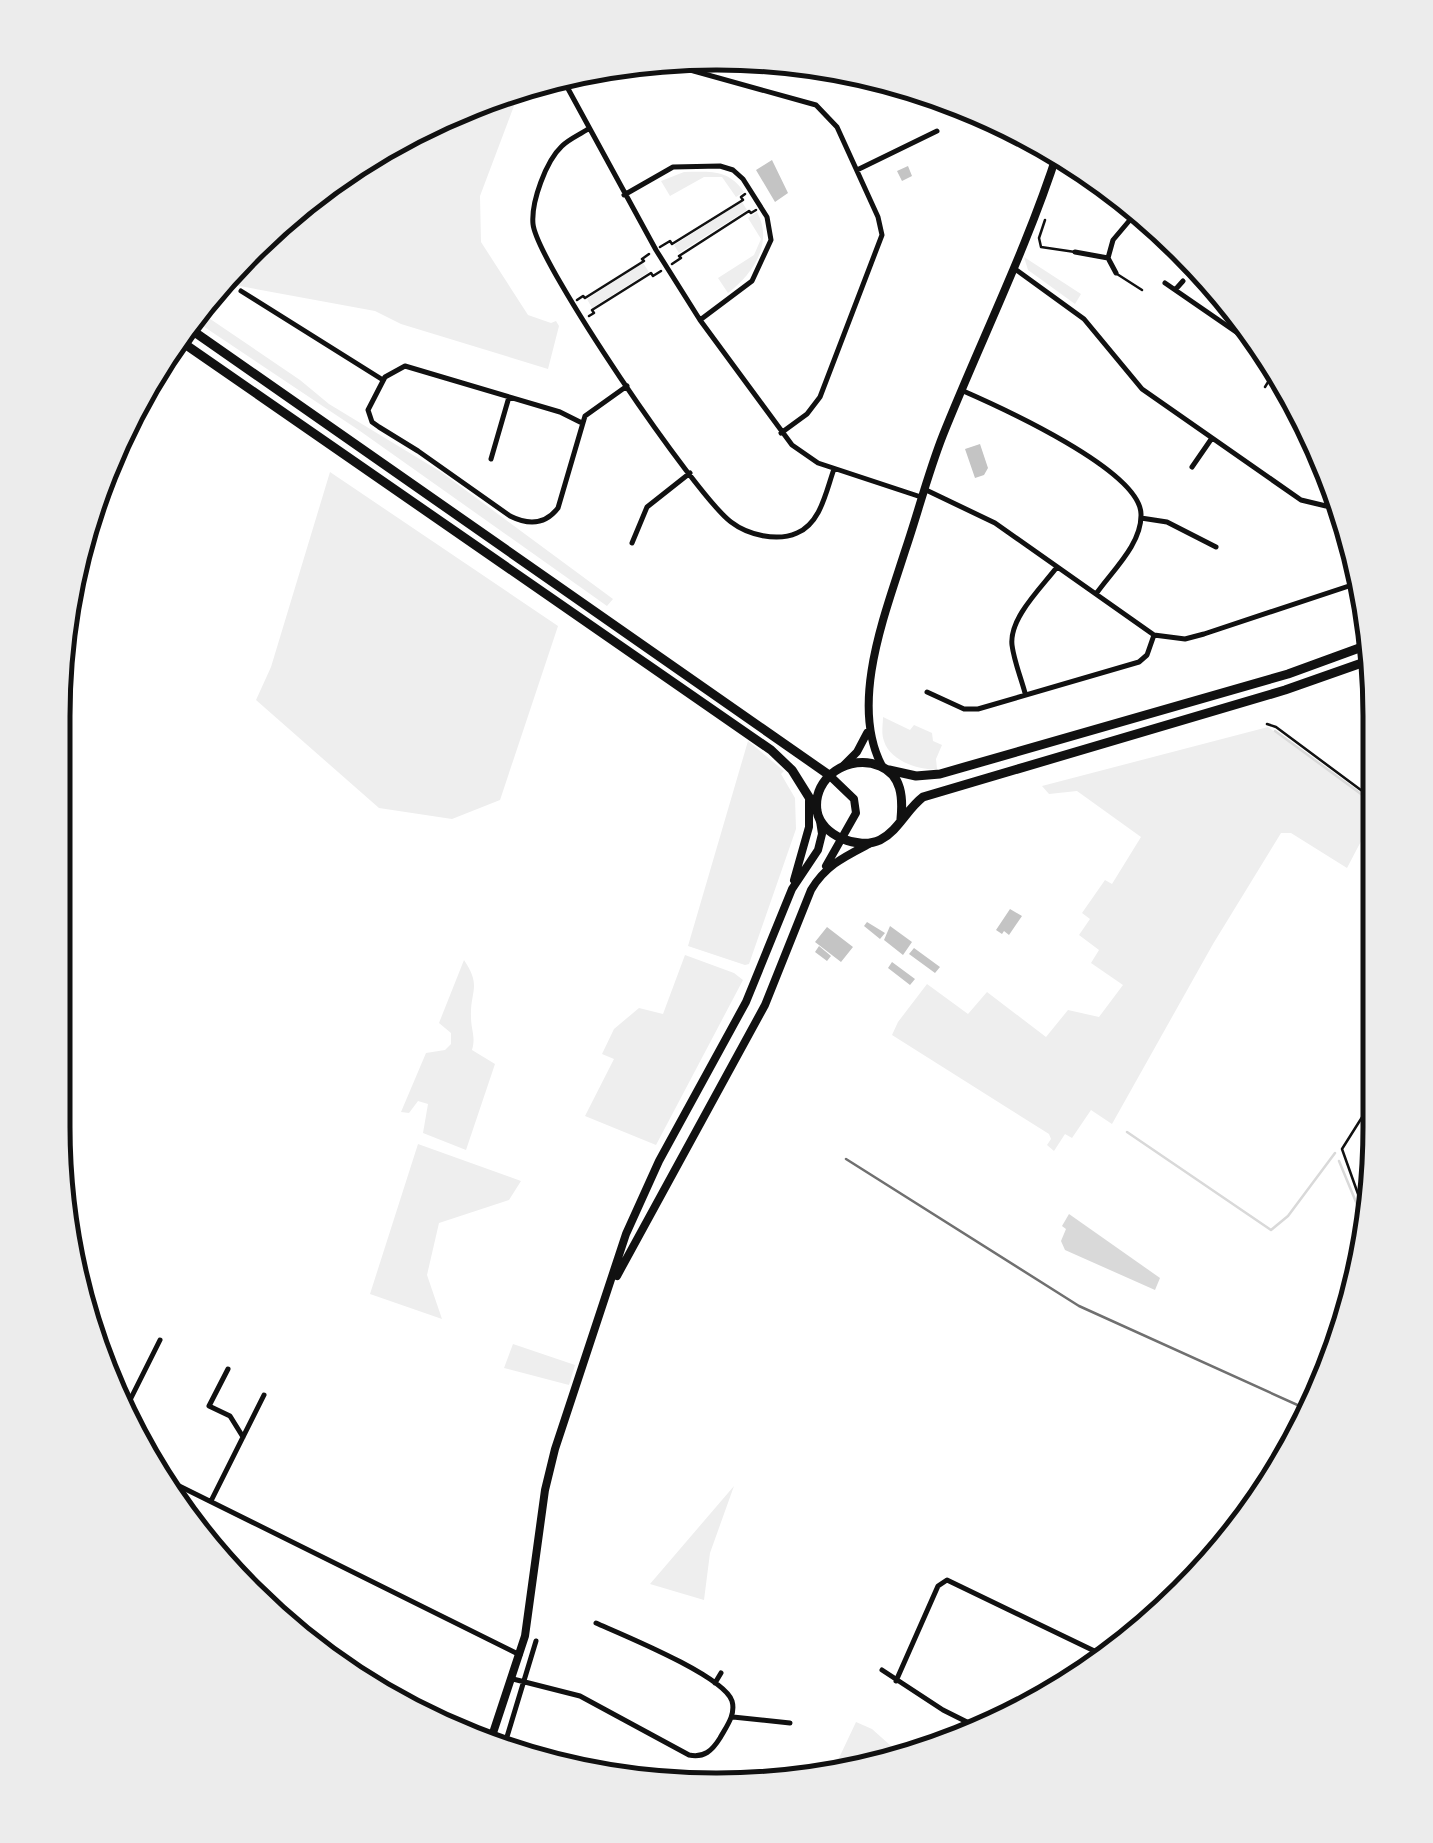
<svg xmlns="http://www.w3.org/2000/svg" width="1433" height="1843" font-family="Signika,sans-serif">
<style>
.green{fill:#eee}
.water{fill:#d9d9d9}
.lines{fill:none;stroke-linecap:round;stroke-linejoin:round}
.stream{stroke:#d9d9d9;stroke-width:2.5}
.building{fill:#c4c4c4}
.path{stroke:#111;stroke-width:2.5}
.service{stroke:#111;stroke-width:2.5}
.minor{stroke:#111;stroke-width:5}
.secondary{stroke:#111;stroke-width:8}
.trunk{stroke:#111;stroke-width:9}
.tram{stroke:#707070;stroke-width:2.5}
.rim{fill:none;stroke:#111;stroke-width:5}
</style>
<rect width="100%" height="100%" fill="#fff"/>
<path class="green" d="M541 79 520 90 480 196 481 242 528 315 551 323 556 321 559 326 548 369 401 324 375 311 218 282 278 218 384 142 503 88Z
M684 172C711 172 728 169 744 192L736 197 722 177H704L670 196 661 181Z
M742 202 747 210 679 253 674 245Z
M757 212C774 243 753 274 728 293L718 278 754 255 761 239 748 218Z
M1024 257 1081 294 1075 304 1028 270Z
M643 263 649 272 592 308 587 299Z
M194 308 300 380 329 404 441 472 613 599 607 606 360 431 188 316Z
M330 472 558 626 500 800 452 819 379 808 256 700 271 667Z
M883 717 910 730 914 725 932 733 933 741 942 745 936 759 937 769C923 771 890 762 884 741 881 734 883 724 883 717Z
M1268 727 1376 805 1369 826 1347 868 1291 833H1281L1213 944 1112 1124 1091 1110 1072 1138 1065 1134 1054 1151 1047 1145 1051 1139 1049 1134 892 1035 898 1022 927 984 968 1014 987 992 1046 1037 1068 1010 1099 1017 1123 985 1091 963 1099 950 1079 935 1090 919 1082 913 1105 880 1112 884 1141 837 1077 791 1049 794 1042 786Z
M748 741 784 771 781 774 795 798 796 829 749 964 745 965 688 946Z
M685 955 734 973 743 980 656 1145 585 1116 614 1059 602 1054 614 1029 639 1008 663 1014Z
M464 960C482 987 470 990 471 1017 471 1030 476 1037 472 1050L495 1064 466 1150 423 1133 428 1104 418 1101 409 1113 401 1112 426 1053 445 1050 451 1044V1033L439 1023Z
M418 1144 521 1181 509 1200 439 1223 427 1275 442 1319 370 1294Z
M513 1344 575 1365 569 1385 504 1368Z
M734 1486 710 1553 704 1600 650 1584Z
M856 1722 872 1729 900 1754 895 1764 789 1781 839 1758Z"/>
<path class="water" d="M1069 1214 1160 1278 1155 1290 1065 1250 1061 1241 1066 1229 1062 1226Z"/>
<g class="lines">
<path class="stream" d="M1275 731 1376 805
M1376 828 1374 823 1376 812
M1127 1132 1271 1230 1288 1216 1335 1153
M1339 1161 1368 1231"/>
</g>
<path class="building" d="M772 160 788 193 775 202 756 170Z
M908 166 912 176 902 181 897 171Z
M980 444 988 468 984 475 975 478 965 449Z
M1010 909 1022 916 1009 935 1004 931 1002 934 996 930Z
M867 922 885 933 880 939 864 926Z
M890 926 912 942 903 955 884 940Z
M827 927 853 947 841 962 815 942Z
M819 946 831 956 827 961 815 952Z
M914 948 940 967 935 973 909 954Z
M892 962 915 979 910 985 888 968Z"/>
<g class="lines">
<path class="path" d="M660 247 670 241 672 244 743 200 741 197 745 194
M672 264 681 258 679 256 749 211 751 213 756 210
M577 300 583 296 585 298 644 261 642 259 649 254
M589 316 594 313 592 310 651 273 653 276 661 271
M1267 724 1276 727 1377 802
M1368 1222 1342 1149 1371 1103"/>
<path class="service" d="M1045 220 1039 238 1041 247 1075 252
M1117 274 1142 290
M1265 387 1278 366"/>
<path class="minor" d="M647 58 816 105 837 127 878 217 882 235 820 397 807 414 781 433
M560 74 656 250 700 320 792 445 818 463 921 497
M588 129C579 135 569 139 562 146 546 161 531 202 533 224 537 263 696 496 731 522 748 535 777 542 797 533 821 523 826 491 834 469
M1056 157 1086 168
M857 170 937 131
M624 195 673 167 720 166 733 170 743 179 767 217 771 240 752 281 700 320
M1075 252 1108 258
M1015 269 1084 319 1142 389 1301 500 1326 506 1345 504
M1116 273 1108 258 1113 240 1140 208
M1165 283 1271 356
M1175 290 1183 281
M241 291 383 380
M961 390C1000 407 1140 470 1141 514 1142 544 1112 571 1096 594
M582 423 560 412 405 366 385 377 368 410 372 422 379 427 418 451 510 516C528 525 545 525 558 508L585 416 627 386
M491 459 509 397
M1192 467 1212 438
M924 489 995 523 1154 635 1185 639 1204 634 1361 582
M1141 518 1167 522 1216 547
M632 543 647 507 690 473
M927 692 964 709H978L1139 662 1147 655 1154 635
M1025 693C1021 678 1014 661 1012 645 1009 618 1042 587 1057 567
M228 1369 209 1406 230 1416 243 1437
M123 1414 160 1340
M151 1472 520 1655
M211 1501 264 1395
M882 1670 943 1710 981 1729
M513 1679 580 1696 689 1755C704 1758 712 1751 720 1738 726 1727 736 1715 732 1701 724 1676 623 1635 596 1623
M896 1681 938 1586 947 1580 1109 1658
M715 1683 721 1673
M733 1717 790 1723
M503 1750 536 1641"/>
<path class="secondary" d="M844 765 857 752 867 733
M882 766C849 704 885 614 905 551 918 513 928 473 943 435 981 340 1027 248 1058 151
M826 866 856 813 854 799 829 775
M794 880 809 827V801
M617 1276 765 1005 811 890C825 866 844 857 869 844
M489 1745 525 1636 545 1490 555 1449 626 1234 659 1161 746 1002 792 889 818 850 822 834 820 821"/>
<path class="trunk" d="M183 324 829 775
M176 338 771 750 792 770 817 810
M889 770 916 776 940 774 1288 674 1373 643
M901 819C903 798 902 775 880 766 850 753 812 777 817 811 821 836 859 850 880 840 898 831 907 809 923 797L1285 690 1376 658"/>
<path class="tram" d="M846 1159 1079 1306 1313 1412"/>
</g>
<path d="M0 0H1433V1843H0ZM716 70H717A646 646 0 0 1 1363 716V1127A646 646 0 0 1 717 1773H716A646 646 0 0 1 70 1127V716A646 646 0 0 1 716 70Z" fill="#ececec" fill-rule="evenodd"/>
<path class="rim" d="M716 70H717A646 646 0 0 1 1363 716V1127A646 646 0 0 1 717 1773H716A646 646 0 0 1 70 1127V716A646 646 0 0 1 716 70Z"/>
</svg>
